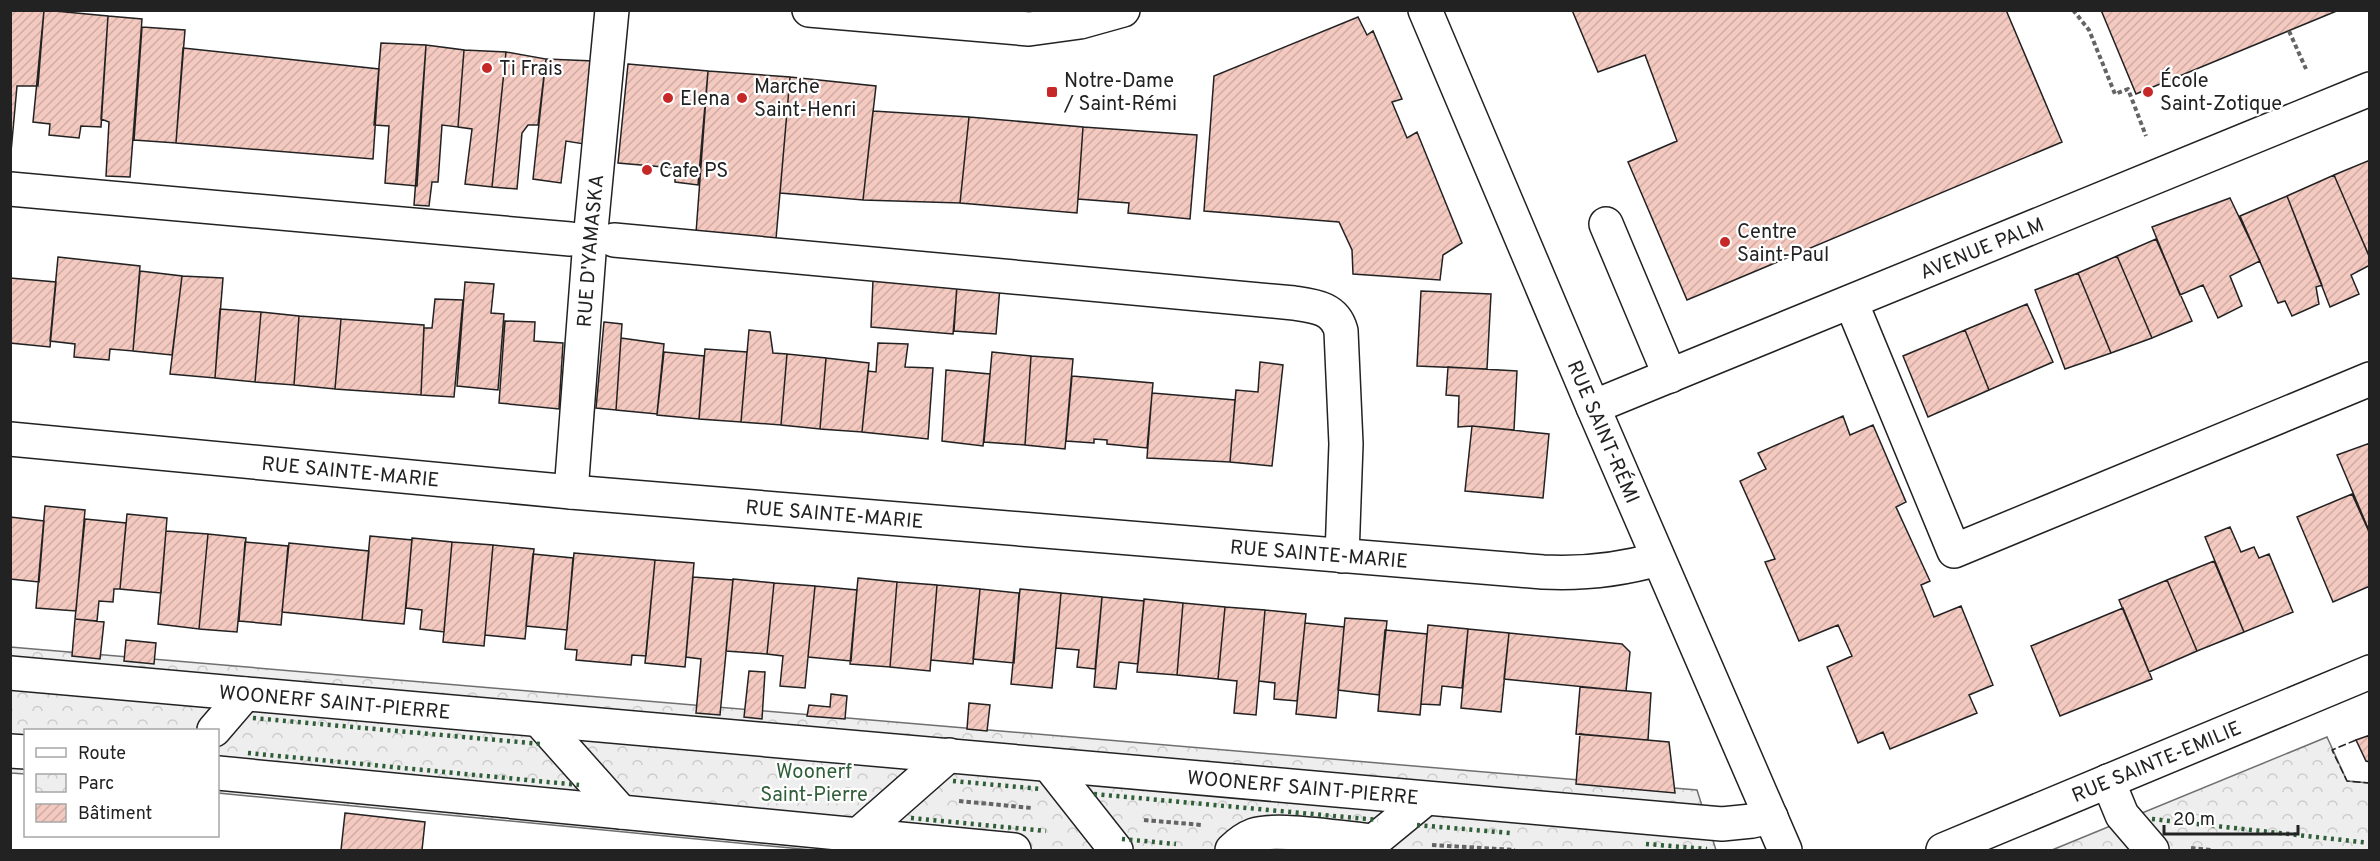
<svg xmlns="http://www.w3.org/2000/svg" width="2380" height="861" font-family="Overpass,sans-serif">
<style>
.park{fill:url(#park-crowns);stroke:#6f6f6f;stroke-width:1.5}
.building{fill:url(#building-hatch);stroke:#222;stroke-width:1.5}
.lines{fill:none;stroke-linecap:round;stroke-linejoin:round}
.minor-casing{stroke:#222;stroke-width:36}
.major-casing{stroke:#222;stroke-width:36}
.path{stroke:#646464;stroke-width:4;stroke-dasharray:4.5 3;stroke-linecap:butt}
.minor{stroke:#fff;stroke-width:33}
.major{stroke:#fff;stroke-width:33}
.hedge{stroke:#2f5e38;stroke-width:4.5;stroke-dasharray:3 4.5;stroke-linecap:butt}
.fence{stroke:#222;stroke-width:1.5;stroke-dasharray:8 3;stroke-linecap:butt}
.poi-dot{fill:#c62828;stroke:#fff;stroke-width:2}
.labels{text-anchor:middle;stroke-width:4.5;stroke-linejoin:round;paint-order:stroke}
.poi-label{font-size:20px;fill:#222;stroke:#fff;text-anchor:start}
.street-label{font-size:20px;fill:#222;stroke:#fff}
.park-label{font-size:20px;fill:#2f5e38;stroke:#fff}
</style>
<defs>
<pattern id="park-crowns" width="20" height="18" patternUnits="userSpaceOnUse" patternTransform="scale(1.5)"><rect width="20" height="18" fill="#eee"/><path d="M2 6a3 3 0 1 1 6 0M12 15a3 3 0 1 1 6 0" fill="none" stroke="#ccc"/></pattern>
<pattern id="building-hatch" width="6" height="6" patternUnits="userSpaceOnUse" patternTransform="scale(1.5)"><rect width="6" height="6" fill="#f3c9c0"/><path d="M-1 1l2-2M0 6l6-6M5 7l2-2" fill="none" stroke="#d0aca5"/></pattern>
</defs>
<rect width="100%" height="100%" fill="#fff"/>
<path class="park" d="M10 647 1697 790 1716 850H812L218 793V730H26L25 774 11 773Z
M2327 737 2347 781 2369 783V850H2052Z"/>
<path class="building" d="M10 10H44L38 86H17L10 163Z
M44 10 108 16 101 127 81 126 79 138 49 135 50 124 33 122Z
M1572 10H2006L2062 142 1687 300 1628 162 1677 141 1645 55 1598 72Z
M2101 10H2339L2136 94Z
M108 16 142 19 130 177 106 176 109 122 101 119Z
M1358 17 1367 35 1373 31 1402 99 1392 102 1407 138 1417 132 1462 243 1443 255 1440 280 1353 274 1352 250 1339 222 1204 211 1214 76Z
M142 27 185 30 176 143 134 140Z
M381 43 426 45 417 186 385 183 389 126 374 125Z
M426 45 464 50 458 127 442 125 438 182H432L429 206 414 205Z
M183 48 379 69 373 159 176 143Z
M464 50 506 52 492 187 465 184 472 129 458 127Z
M506 52 546 59 538 125H528L522 133 517 189 492 187Z
M546 59 594 61 584 144 566 141 561 183 533 179Z
M628 64 708 71 698 185 675 182V168L618 163Z
M708 71 790 77 776 239 696 233Z
M790 77 876 86 863 200 780 193Z
M873 111 969 117 960 203 863 200Z
M969 117 1083 127 1077 213 960 203Z
M1083 127 1197 135 1190 219 1128 213 1129 203 1078 199Z
M2370 160V256H2369L2334 175Z
M2334 175 2370 258V265L2351 275 2359 294 2330 307 2287 196Z
M2287 196 2322 285 2316 287 2319 304 2292 316 2285 301 2278 303 2240 216Z
M2230 198 2260 261 2230 276 2242 306 2218 318 2203 285 2180 295 2152 227Z
M2156 239 2192 321 2152 338 2117 256Z
M2117 256 2152 338 2111 353 2078 273Z
M58 257 140 266 133 351 110 349 109 360 74 357 75 344 50 341Z
M140 271 182 276 172 355 133 351Z
M2078 273 2111 353 2065 369 2035 290Z
M182 276 223 278 215 378 170 374Z
M10 278 56 282 50 347 10 343Z
M873 280 957 287 953 334 871 327Z
M465 282 494 284 491 313 504 314 498 390 457 386Z
M957 283 1000 287 996 334 954 331Z
M1421 291 1491 294 1487 369 1417 366Z
M435 299 463 300 454 397 421 395 424 328H432Z
M2027 304 2053 362 1989 390 1965 330Z
M220 309 261 312 255 382 215 378Z
M261 312 299 316 294 385 255 382Z
M299 316 341 319 335 389 294 385Z
M341 319 424 325 421 395 335 389Z
M505 321 535 322 534 341 563 343 559 409 499 403Z
M604 322 622 324 616 410 596 408Z
M749 330 770 332 773 353 787 354 781 425 741 422Z
M1965 330 1989 390 1928 417 1903 356Z
M621 338 664 344 657 414 616 410Z
M878 343 908 344 905 367 933 368 928 439 862 432 868 371 876 372Z
M705 349 747 352 741 422 699 419Z
M664 352 704 356 699 419 657 415Z
M992 352 1031 356 1025 445 984 442Z
M787 354 826 358 820 429 781 425Z
M1031 356 1073 359 1065 449 1025 445Z
M826 358 869 363 862 432 820 429Z
M1260 362 1283 365 1272 466 1230 462 1236 390 1258 392Z
M1448 367 1517 371 1514 430 1472 426 1458 427 1459 396 1446 395Z
M946 370 990 374 983 446 942 441Z
M1072 376 1153 383 1147 448 1107 444V440L1094 439V443L1066 441Z
M1152 393 1235 400 1230 462 1147 458Z
M1843 416 1850 435 1873 425 1906 502 1896 507 1930 581 1921 585 1934 617 1961 606 1993 685 1969 695 1977 713 1890 749 1883 732 1858 743 1827 667 1852 656 1838 625 1799 641 1765 562 1775 559 1740 481 1766 469 1758 453Z
M1472 426 1549 434 1543 498 1465 491Z
M2370 443V533L2337 455Z
M2352 494 2370 534V586L2333 602 2297 517Z
M45 506 85 510 76 611 36 608Z
M127 514 167 518 161 593 120 589Z
M10 517 44 521 39 582 10 579Z
M85 519 126 523 120 589H114L113 602 99 601 97 621 75 619Z
M2230 527 2241 552 2254 547 2259 558 2269 554 2293 612 2244 632 2205 537Z
M166 531 208 534 199 629 158 624Z
M208 534 246 538 237 632 199 629Z
M370 536 412 540 404 624 362 620Z
M412 538 452 542 444 632 420 629 422 610 406 608Z
M245 542 288 546 281 625 239 621Z
M452 542 493 545 484 646 443 642Z
M289 543 369 551 362 620 282 612Z
M493 545 534 549 525 639 485 635Z
M574 553 655 560 646 656 632 655 631 665 576 660 577 650 565 649Z
M533 554 573 558 567 630 526 626Z
M655 560 694 563 685 667 645 663Z
M2214 561 2244 632 2197 651 2167 580Z
M693 577 733 580 720 715 696 713 701 659 686 657Z
M858 578 897 582 890 667 850 664Z
M733 579 774 583 767 654 726 651Z
M2167 580 2197 651 2149 672 2119 600Z
M897 582 937 585 930 671 890 667Z
M774 583 815 586 805 688 780 686 783 656 767 654Z
M937 585 980 589 973 664 931 660Z
M815 586 857 590 851 661 808 657Z
M980 589 1019 593 1014 663 973 659Z
M1020 589 1061 593 1052 688 1011 684Z
M1061 593 1102 597 1095 669 1077 667 1079 650 1056 648Z
M1102 597 1144 601 1138 664 1119 662 1116 689 1094 687Z
M1144 599 1183 603 1177 675 1137 672Z
M1183 603 1225 607 1218 679 1177 675Z
M1225 607 1265 610 1256 715 1234 713 1237 681 1218 679Z
M2123 608 2152 679 2060 716 2031 646Z
M1265 610 1306 614 1297 701 1274 699 1275 683 1259 681Z
M1345 618 1387 621 1379 695 1338 690Z
M75 619 104 622 100 659 72 656Z
M1305 623 1344 627 1336 718 1296 714Z
M1428 625 1468 629 1462 688 1442 686 1440 705 1421 704Z
M1468 629 1509 633 1501 712 1461 708Z
M1385 630 1427 634 1420 715 1378 711Z
M1509 633 1622 644 1630 652 1626 691 1504 679Z
M126 640 156 643 154 664 124 661Z
M749 671 765 672 762 719 744 717Z
M1580 687 1651 693 1648 740 1576 734Z
M831 694 847 696 845 719 807 716 809 705 830 707Z
M969 703 990 705 987 731 967 729Z
M1580 734 1669 742 1675 793 1576 784Z
M2370 735V762L2366 761 2356 740Z
M345 813 425 822 422 850H341Z"/>
<g class="lines">
<defs>
<g id="minor">
<path d="M10 189 570 239"/>
<path d="M1606 224 1670 376"/>
<path d="M614 240 1294 303C1315 306 1335 308 1341 331L1346 444 1342 556"/>
<path d="M1851 302 1954 551 2370 379"/>
<path id="s1" d="M1593 407 2370 89"/>
<path id="s2" d="M10 439 571 492 1543 572C1583 574 1620 570 1658 559"/>
<path id="s3" d="M571 492 590 240 612 10"/>
<path id="s4" d="M10 673 1722 824 1752 821 1771 817"/>
<path d="M539 720 621 812"/>
<path d="M214 730 245 694"/>
<path d="M10 751 26 752"/>
<path d="M1049 765 1116 850"/>
<path d="M218 773 1014 850"/>
<path d="M2108 781 2122 815 2152 850"/>
<path d="M858 835 949 755"/>
<path d="M1232 850C1238 844 1246 838 1254 835 1276 827 1348 839 1375 841"/>
<path d="M1363 850 1425 799"/>
<path id="s5" d="M1943 850 2370 672"/>
</g>
<g id="major">
<path d="M809 10 1029 29 1080 22 1123 10"/>
<path id="s6" d="M1425 10 1593 407 1785 850"/>
</g>
</defs>
<use href="#minor" class="minor-casing"/>
<use href="#major" class="major-casing"/>
<path class="path" d="M2073 10 2089 30 2115 94 2128 89 2146 136
M2289 31 2306 69
M959 801 1032 808
M1144 820 1202 825
M1432 845 1515 850
M2191 848 2211 850"/>
<use href="#minor" class="minor"/>
<use href="#major" class="major"/>
<path class="hedge" d="M253 718 541 744
M248 753 579 785
M953 781 1041 789
M1094 794 1378 820
M911 818 1046 831
M2152 819 2370 843
M1417 825 1510 833
M1122 839 1176 844
M1646 844 1707 849"/>
<path class="fence" d="M2356 740 2332 750 2347 781 2370 783"/>
</g>
<g class="poi-dot">
<circle cx="487" cy="68" r="6"/>
<rect x="1046" y="86" width="12" height="12" rx="3"/>
<circle cx="2148" cy="92" r="6"/>
<circle cx="668" cy="98" r="6"/>
<circle cx="742" cy="98" r="6"/>
<circle cx="647" cy="170" r="6"/>
<circle cx="1725" cy="242" r="6"/>
</g>
<g class="labels">
<g class="poi-label">
<text x="499" y="75">Ti Frais</text>
<text x="1064" y="87">Notre-Dame<tspan x="1064" dy="23">/ Saint-Rémi</tspan></text>
<text x="2160" y="87">École<tspan x="2160" dy="23">Saint-Zotique</tspan></text>
<text x="754" y="93">Marche<tspan x="754" dy="23">Saint-Henri</tspan></text>
<text x="680" y="105">Elena</text>
<text x="659" y="177">Cafe PS</text>
<text x="1737" y="238">Centre<tspan x="1737" dy="23">Saint-Paul</tspan></text>
</g>
<g class="street-label">
<text dy="7" stroke="none"><textPath href="#s1" startOffset="420">AVENUE PALM</textPath></text>
<text dy="7" stroke="none"><textPath href="#s3" startOffset="242">RUE D'YAMASKA</textPath></text>
<text dy="7" stroke="none"><textPath href="#s6" startOffset="458">RUE SAINT-RÉMI</textPath></text>
<text dy="7" stroke="none"><textPath href="#s2" startOffset="342">RUE SAINTE-MARIE</textPath></text>
<text dy="7" stroke="none"><textPath href="#s2" startOffset="828">RUE SAINTE-MARIE</textPath></text>
<text dy="7" stroke="none"><textPath href="#s2" startOffset="1314">RUE SAINTE-MARIE</textPath></text>
<text dy="7" stroke="none"><textPath href="#s4" startOffset="326">WOONERF SAINT-PIERRE</textPath></text>
<text dy="7" stroke="none"><textPath href="#s5" startOffset="231">RUE SAINTE-EMILIE</textPath></text>
<text dy="7" stroke="none"><textPath href="#s4" startOffset="1298">WOONERF SAINT-PIERRE</textPath></text>
</g>
<g class="park-label">
<text x="814" y="778">Woonerf<tspan x="814" dy="23">Saint-Pierre</tspan></text>
</g>
</g>
<rect width="2380" height="861" fill="none" stroke="#222222" stroke-width="24"/>
<rect x="24" y="729" width="195" height="108" fill="#ffffff" stroke="#a7a7a7" stroke-width="1.5"/>
<rect x="36" y="748" width="30" height="9" fill="#ffffff" stroke="#a7a7a7" stroke-width="1.5"/>
<text x="78" y="759" font-size="18" fill="#222222">Route</text>
<rect x="36" y="774" width="30" height="18" fill="url(#park-crowns)" stroke="#a7a7a7" stroke-width="1.5"/>
<text x="78" y="789" font-size="18" fill="#222222">Parc</text>
<rect x="36" y="804" width="30" height="18" fill="url(#building-hatch)" stroke="#a7a7a7" stroke-width="1.5"/>
<text x="78" y="819" font-size="18" fill="#222222">Bâtiment</text>
<path d="M2164 825v9h134v-9" fill="none" stroke="#222222" stroke-width="3"/>
<text x="2173" y="825" font-size="18" fill="#222222" stroke="#ffffff" stroke-width="4.5" paint-order="stroke">20 m</text>
</svg>
